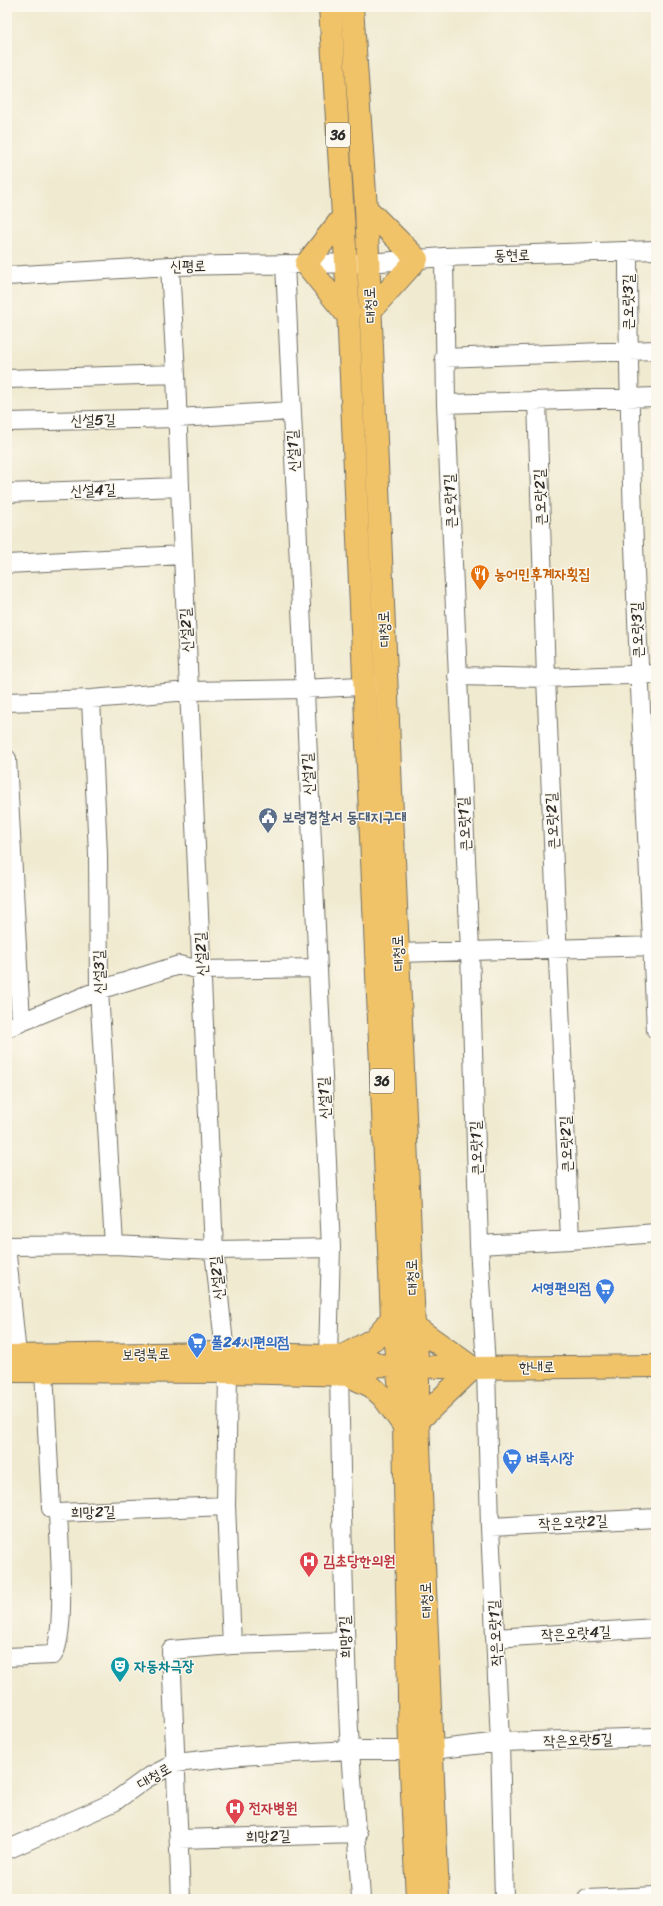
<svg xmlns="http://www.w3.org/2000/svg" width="663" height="1906" font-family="Sriracha,'Poor Story',sans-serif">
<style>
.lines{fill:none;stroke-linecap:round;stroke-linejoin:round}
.minor-casing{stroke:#706e65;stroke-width:20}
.major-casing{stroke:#706e65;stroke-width:24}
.minor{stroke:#fff;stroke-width:18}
.major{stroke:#f1c369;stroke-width:22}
.labels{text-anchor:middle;stroke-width:3;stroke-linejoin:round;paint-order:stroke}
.shield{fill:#fbf7ec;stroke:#696865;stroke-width:1}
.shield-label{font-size:14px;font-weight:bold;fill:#2b2b2b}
.street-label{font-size:15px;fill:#2b2b2b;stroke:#fbf7ec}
.food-label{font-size:15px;font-weight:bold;fill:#c56008;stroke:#fbf7ec;text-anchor:start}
.service-label{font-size:15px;font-weight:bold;fill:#4e5e75;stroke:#fbf7ec;text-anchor:start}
.shop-label{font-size:15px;font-weight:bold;fill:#366cbe;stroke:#fbf7ec;text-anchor:start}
.health-label{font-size:15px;font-weight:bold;fill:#be3a42;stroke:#fbf7ec;text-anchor:start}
.culture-label{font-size:15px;font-weight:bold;fill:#0d838f;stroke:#fbf7ec;text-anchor:start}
</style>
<rect width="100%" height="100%" fill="#fbf7ec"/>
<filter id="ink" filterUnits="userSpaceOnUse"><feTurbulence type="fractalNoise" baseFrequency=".025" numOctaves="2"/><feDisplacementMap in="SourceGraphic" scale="8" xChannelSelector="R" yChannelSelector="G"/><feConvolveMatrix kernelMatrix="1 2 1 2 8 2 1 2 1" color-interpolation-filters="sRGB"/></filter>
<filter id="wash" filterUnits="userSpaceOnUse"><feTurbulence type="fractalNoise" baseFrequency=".012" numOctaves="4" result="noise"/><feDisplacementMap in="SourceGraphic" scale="16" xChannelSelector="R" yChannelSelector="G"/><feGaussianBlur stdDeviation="0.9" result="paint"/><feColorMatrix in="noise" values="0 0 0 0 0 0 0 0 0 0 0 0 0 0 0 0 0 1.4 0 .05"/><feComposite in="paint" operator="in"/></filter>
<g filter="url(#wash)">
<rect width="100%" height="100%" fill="#f0ead0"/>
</g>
<g filter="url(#ink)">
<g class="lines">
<defs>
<path id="minor" d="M628 252C628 511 645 770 656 1030
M444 257 446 404 470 951 479 1245 486 1368 490 1527 500 1742 504 1899
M285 264 331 1248 328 1356
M170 266 176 374 180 487 214 1250 225 1353
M7 276 170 266 368 263 444 257 656 250
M444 358 656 350
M7 379 176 374
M537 401 546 678 570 1240
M446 404 656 397
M7 422 178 418 291 411
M7 493 180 487
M7 564 183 555
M457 676 546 678 656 674
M91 699 98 854 99 990 114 1245
M7 702 91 699 189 691 304 689 378 685
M7 759 21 1022
M398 953 656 946
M7 1028 99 990 179 965 201 970 318 968
M479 1245 570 1240 656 1233
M7 1246 114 1245 214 1250 331 1248
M7 1255 17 1355
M44 1371 51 1508 58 1513 226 1506
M339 1375C342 1499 343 1624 350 1749 353 1799 358 1849 361 1899
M490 1527 656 1518
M495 1638 656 1628
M232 1645 345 1641
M7 1657 53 1655C67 1634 59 1542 58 1513
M432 1750 500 1742 656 1737
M179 1839 358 1834
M7 1850 114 1802 147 1778 176 1763 240 1756 350 1750H410
M181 1899 171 1650 232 1645 226 1506 228 1372
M587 1899 656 1896"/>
<path id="major" d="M330 7 346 263 392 1318 404 1426 410 1750 417 1899
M352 7 366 208 414 1326 418 1366V1421L438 1899
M366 208 417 259 370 311
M343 217 306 264 348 316
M414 1326 473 1368 418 1421
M7 1356 225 1353 328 1356 361 1355 379 1365
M343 1356 374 1339 392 1318
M7 1371 228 1372 356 1375 379 1365 473 1368 656 1366
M347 1375 371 1386 384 1398 404 1426"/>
</defs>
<use href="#minor" class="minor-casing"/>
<use href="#major" class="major-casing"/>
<use href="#minor" class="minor"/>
<use href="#major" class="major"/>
</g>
</g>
<defs>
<symbol id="restaurant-pin" viewBox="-11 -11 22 30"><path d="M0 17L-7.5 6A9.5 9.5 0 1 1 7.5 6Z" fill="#e8710a" stroke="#fbf7ec"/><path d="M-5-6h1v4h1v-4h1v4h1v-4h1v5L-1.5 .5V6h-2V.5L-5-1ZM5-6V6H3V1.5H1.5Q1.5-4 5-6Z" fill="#fff"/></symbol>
<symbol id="civic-pin" viewBox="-11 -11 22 30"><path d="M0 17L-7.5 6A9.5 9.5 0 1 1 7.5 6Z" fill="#5c6f8a" stroke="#fbf7ec"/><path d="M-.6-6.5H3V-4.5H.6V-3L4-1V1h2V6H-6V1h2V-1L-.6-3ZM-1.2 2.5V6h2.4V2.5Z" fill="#fff"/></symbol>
<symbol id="supermarket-pin" viewBox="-11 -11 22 30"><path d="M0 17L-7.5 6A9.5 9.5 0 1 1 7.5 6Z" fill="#3f7fe0" stroke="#fbf7ec"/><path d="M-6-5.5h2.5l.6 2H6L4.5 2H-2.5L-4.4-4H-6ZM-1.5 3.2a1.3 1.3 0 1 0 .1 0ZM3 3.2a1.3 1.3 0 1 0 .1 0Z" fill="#fff"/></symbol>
<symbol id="hospital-pin" viewBox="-11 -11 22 30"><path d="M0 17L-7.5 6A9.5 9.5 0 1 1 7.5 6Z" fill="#e0444e" stroke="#fbf7ec"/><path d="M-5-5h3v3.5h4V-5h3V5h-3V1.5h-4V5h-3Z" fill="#fff"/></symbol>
<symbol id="theatre-pin" viewBox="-11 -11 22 30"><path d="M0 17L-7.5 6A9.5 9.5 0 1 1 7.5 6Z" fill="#0f9aa8" stroke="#fbf7ec"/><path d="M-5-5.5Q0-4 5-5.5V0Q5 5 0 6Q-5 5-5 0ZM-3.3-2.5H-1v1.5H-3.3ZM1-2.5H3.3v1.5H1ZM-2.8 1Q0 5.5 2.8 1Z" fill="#fff"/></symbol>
</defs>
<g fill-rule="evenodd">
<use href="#restaurant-pin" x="469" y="563" width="22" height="30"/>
<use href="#civic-pin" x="257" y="806" width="22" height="30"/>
<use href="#supermarket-pin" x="594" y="1277" width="22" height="30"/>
<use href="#supermarket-pin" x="186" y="1331" width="22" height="30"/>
<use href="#supermarket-pin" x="501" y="1447" width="22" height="30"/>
<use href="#hospital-pin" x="298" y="1550" width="22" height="30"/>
<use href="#theatre-pin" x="109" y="1655" width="22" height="30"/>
<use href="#hospital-pin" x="224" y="1797" width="22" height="30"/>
</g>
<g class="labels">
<g class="shield">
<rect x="326" y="123" width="24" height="24" rx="3"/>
<rect x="370" y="1069" width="24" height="24" rx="3"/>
</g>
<g class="shield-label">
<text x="338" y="140">36</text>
<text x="382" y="1086">36</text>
</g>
<g class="street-label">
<text transform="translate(512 255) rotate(-1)" y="5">동현로</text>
<text transform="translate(188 266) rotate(-1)" y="5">신평로</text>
<text transform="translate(628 302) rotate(-90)" y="5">큰오랏3길</text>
<text transform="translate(370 305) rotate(-92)" y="5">대청로</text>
<text transform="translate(93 420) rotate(-1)" y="5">신설5길</text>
<text transform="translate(293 451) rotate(-93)" y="5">신설1길</text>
<text transform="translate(93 490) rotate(-2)" y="5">신설4길</text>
<text transform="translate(540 497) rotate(-92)" y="5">큰오랏2길</text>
<text transform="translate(450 501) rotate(-92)" y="5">큰오랏1길</text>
<text transform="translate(384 629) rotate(-92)" y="5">대청로</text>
<text transform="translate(186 630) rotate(-93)" y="5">신설2길</text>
<text transform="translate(637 630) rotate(-92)" y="5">큰오랏3길</text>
<text transform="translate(308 774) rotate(-93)" y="5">신설1길</text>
<text transform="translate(552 821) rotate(-93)" y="5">큰오랏2길</text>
<text transform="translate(464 824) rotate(-93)" y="5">큰오랏1길</text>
<text transform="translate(398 953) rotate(-92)" y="5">대청로</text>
<text transform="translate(201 954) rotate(-93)" y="5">신설2길</text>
<text transform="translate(99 972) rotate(-91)" y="5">신설3길</text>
<text transform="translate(324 1098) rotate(-93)" y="5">신설1길</text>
<text transform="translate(566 1144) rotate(-92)" y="5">큰오랏2길</text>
<text transform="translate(476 1148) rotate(-92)" y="5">큰오랏1길</text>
<text transform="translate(412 1277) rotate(-92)" y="5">대청로</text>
<text transform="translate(217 1278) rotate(-96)" y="5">신설2길</text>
<text transform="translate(146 1354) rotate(-1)" y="5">보령북로</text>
<text transform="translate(537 1367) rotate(-1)" y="5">한내로</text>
<text transform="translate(93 1512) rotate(-2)" y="5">희망2길</text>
<text transform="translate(573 1522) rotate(-3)" y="5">작은오랏2길</text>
<text transform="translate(426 1600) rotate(-92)" y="5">대청로</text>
<text transform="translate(495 1633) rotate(-93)" y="5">작은오랏1길</text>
<text transform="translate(576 1633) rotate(-3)" y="5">작은오랏4길</text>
<text transform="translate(345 1637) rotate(-92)" y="5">희망1길</text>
<text transform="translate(578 1740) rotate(-2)" y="5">작은오랏5길</text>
<text transform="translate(154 1776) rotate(-30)" y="5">대청로</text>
<text transform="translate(268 1836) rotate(-2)" y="5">희망2길</text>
</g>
<g class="food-label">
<text x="494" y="579">농어민후계자횟집</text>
</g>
<g class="service-label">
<text x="282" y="822">보령경찰서 동대지구대</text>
</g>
<g class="shop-label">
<text x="591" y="1293" text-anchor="end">서영편의점</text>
<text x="211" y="1347">풀24시편의점</text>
<text x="526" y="1463">벼룩시장</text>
</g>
<g class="health-label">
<text x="323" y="1566">김초당한의원</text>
<text x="249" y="1813">전자병원</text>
</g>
<g class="culture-label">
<text x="134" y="1671">자동차극장</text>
</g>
</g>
<rect width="663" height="1906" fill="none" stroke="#fbf7ec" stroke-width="24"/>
</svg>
